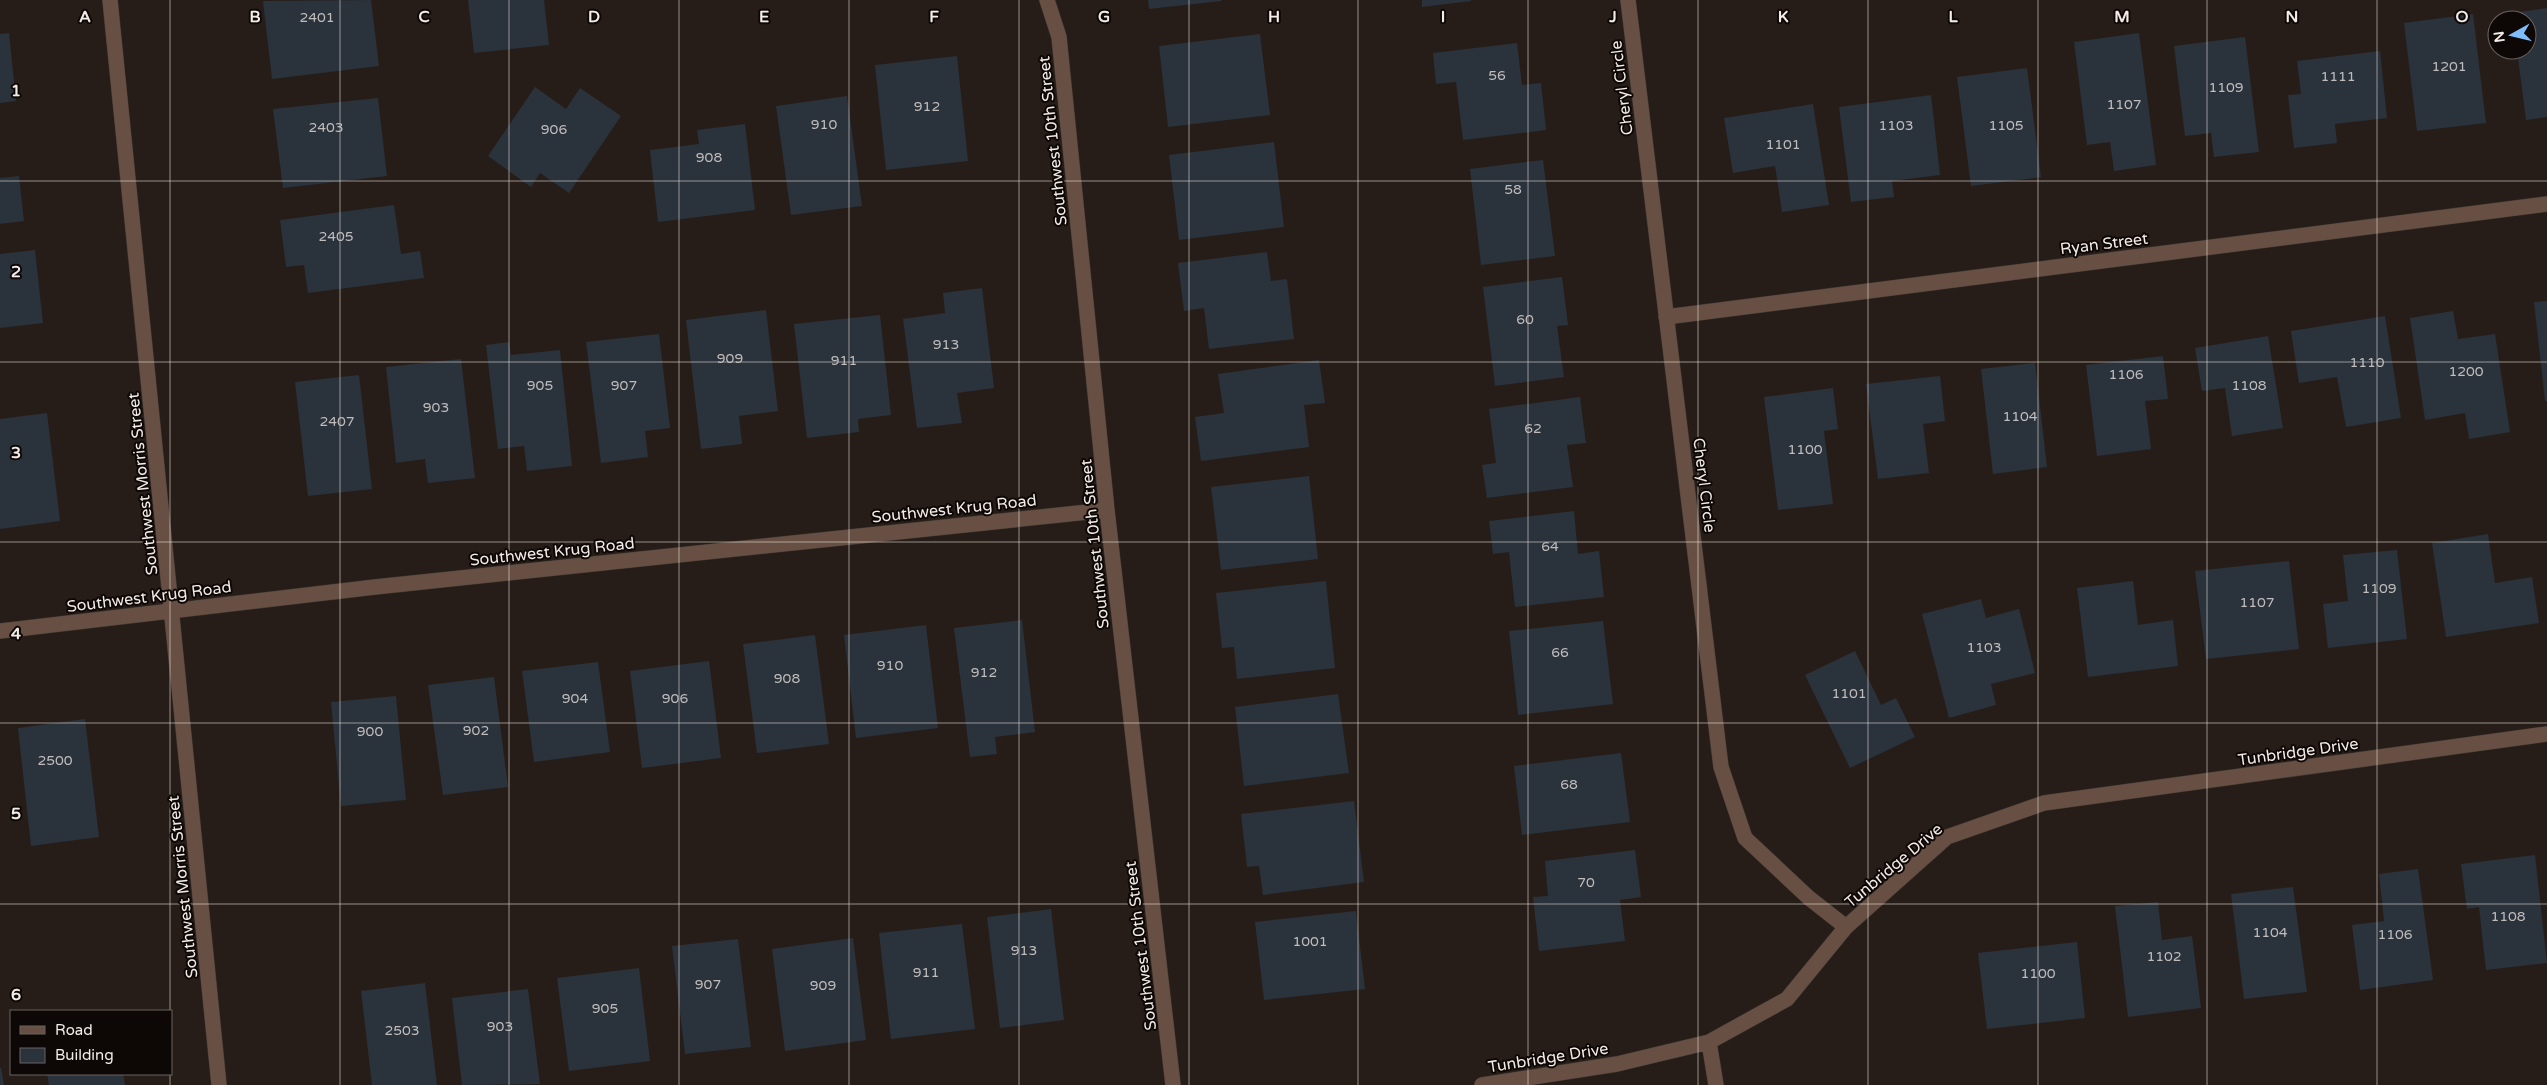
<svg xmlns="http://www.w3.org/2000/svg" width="2547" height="1085" font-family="'Varela Round',sans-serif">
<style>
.building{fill:#2a323b}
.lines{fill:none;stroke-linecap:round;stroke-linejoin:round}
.minor-casing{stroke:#443a35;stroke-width:16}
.minor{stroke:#675043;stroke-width:15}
.grid{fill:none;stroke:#f3ebe7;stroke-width:1;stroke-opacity:0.55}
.labels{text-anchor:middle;stroke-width:4;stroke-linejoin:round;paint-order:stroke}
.number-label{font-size:14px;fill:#c1bdbc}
.street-label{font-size:16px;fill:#f3ebe7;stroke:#0d0806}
.grid-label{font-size:16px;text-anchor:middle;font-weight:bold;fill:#f3ebe7;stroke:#0d0806;stroke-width:4;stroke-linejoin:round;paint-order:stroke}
</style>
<rect width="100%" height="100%" fill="#271d18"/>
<path class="building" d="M371 0 379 66 272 79 263 1Z
M468 0H544L549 45 474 53Z
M1148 0H1221V1L1149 9Z
M1422 0H1471V1L1422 7Z
M2547 8V117L2526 120 2517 50H2527V20H2513L2512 13Z
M2473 14 2486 123 2417 131 2404 23Z
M9 33 16 101 0 103V34Z
M2139 33 2156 165 2114 171 2110 142 2087 145 2074 42Z
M1260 34 1270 115 1168 127 1159 46Z
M2245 37 2259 152 2214 157 2211 133 2185 136 2174 46Z
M1517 43 1522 85 1541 83 1546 130 1463 140 1456 82 1436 84 1433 53Z
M2380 51 2387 118 2335 124 2337 143 2294 148 2288 95 2301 94 2297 61Z
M957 56 968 161 886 170 875 65Z
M2027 68 2041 177 1971 186 1957 77Z
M535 87 566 109 580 88 621 116 569 193 540 173 531 187 488 156Z
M1931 95 1940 175 1892 181 1894 197 1851 202 1839 107Z
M847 96 862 206 791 215 776 106Z
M378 98 387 176 283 188 273 109Z
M1813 104 1829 205 1782 212 1775 166 1733 173 1724 118Z
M745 124 755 210 658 222 650 150 699 144 697 130Z
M1274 142 1284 227 1179 240 1169 155Z
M1543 160 1555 256 1481 265 1470 169Z
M19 176 24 221 0 224V178Z
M394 205 401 254 420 251 424 278 308 293 304 265 286 267 280 220Z
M35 250 43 323 0 328V254Z
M1267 252 1271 281 1287 279 1294 339 1209 349 1204 308 1184 311 1178 263Z
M1562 277 1568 325 1557 326 1564 377 1495 386 1483 287Z
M982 288 994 388 957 393 962 423 917 428 903 319 945 313 943 293Z
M2547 301V401H2545L2534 302Z
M766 310 778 411 739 416 742 444 701 449 686 320Z
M2453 311 2458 339 2495 334 2510 432 2469 439 2465 413 2425 420 2410 318Z
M880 315 891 415 858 419 859 432 807 438 794 324Z
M2385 316 2401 418 2346 427 2337 377 2299 383 2291 331Z
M659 334 670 428 645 431 648 457 601 463 586 342Z
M2268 336 2283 428 2232 436 2225 388 2202 391 2195 348Z
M509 342 511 355 560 350 572 466 527 471 524 446 498 449 486 345Z
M2163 356 2168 399 2145 401 2151 449 2097 456 2086 365Z
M461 359 475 478 428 483 425 459 396 463 386 367Z
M1319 360 1325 403 1304 405 1309 447 1201 461 1195 417 1224 413 1218 374Z
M2035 363 2047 467 1993 474 1981 369Z
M359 375 372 489 308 496 295 382Z
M1940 376 1945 421 1923 424 1929 473 1878 479 1866 384Z
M1833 388 1838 429 1824 431 1833 504 1778 510 1764 397Z
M1580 397 1586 443 1567 445 1573 487 1487 498 1482 465 1496 463 1489 409Z
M47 413 60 521 0 529V419Z
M1309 476 1318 559 1221 570 1211 487Z
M1574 511 1578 554 1599 551 1604 597 1515 607 1509 552 1493 554 1489 521Z
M2488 534 2495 583 2532 577 2539 623 2446 637 2432 543Z
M2397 550 2407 639 2328 648 2323 604 2348 601 2343 555Z
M2289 561 2299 649 2206 659 2195 571Z
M1326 581 1335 668 1237 679 1234 647 1222 648 1216 593Z
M2133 581 2138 625 2173 620 2178 666 2088 677 2077 588Z
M1981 599 1986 618 2019 609 2035 673 1991 684 1996 705 1949 718 1922 614Z
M1022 620 1035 732 995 737 997 754 970 757 954 628Z
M1603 621 1613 704 1518 715 1509 631Z
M926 625 938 728 856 738 844 635Z
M815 635 829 744 757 753 743 644Z
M1855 651 1881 705 1896 698 1915 737 1850 768 1805 675Z
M709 661 721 758 642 768 630 671Z
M598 662 610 752 534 762 522 671Z
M494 677 508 787 443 795 428 685Z
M1338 694 1349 773 1244 786 1235 707Z
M396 696 406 800 341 806 331 702Z
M85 719 99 837 31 846 18 728Z
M1621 753 1630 822 1522 835 1514 766Z
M1354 801 1364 882 1263 895 1259 866 1247 867 1241 814Z
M1635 850 1641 897 1620 900 1625 941 1539 951 1533 897 1548 896 1545 861Z
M2535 855 2547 963 2486 970 2479 907 2467 909 2461 864Z
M2418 869 2433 980 2360 990 2352 925 2384 921 2379 874Z
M2293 887 2307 992 2244 999 2231 894Z
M2158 902 2162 940 2192 936 2201 1008 2128 1017 2115 906Z
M1051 909 1064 1020 1000 1028 987 917Z
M1356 911 1365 989 1264 1000 1255 922Z
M962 924 975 1029 891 1039 879 933Z
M853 938 866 1040 785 1051 772 949Z
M738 939 751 1047 685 1054 672 946Z
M2077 942 2085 1018 1987 1029 1978 953Z
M639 968 650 1061 569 1071 557 978Z
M425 983 437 1085H372L361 991Z
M528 989 540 1084 462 1085 452 998Z
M0 1068H1L4 1085H0Z
M47 1074H123L125 1085H49Z"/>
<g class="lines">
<defs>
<path id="minor" d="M110 0 219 1085
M1047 0 1059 37 1107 510 1173 1085
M1628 0 1721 767 1745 838 1809 898 1846 927
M1666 317 2547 204
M0 631 375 587 1107 510
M1709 1042 1716 1085
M1482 1085 1617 1064 1709 1042 1787 999 1846 927 1947 837 2044 803 2547 734"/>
</defs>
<use href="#minor" class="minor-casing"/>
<use href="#minor" class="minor"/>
</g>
<path class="grid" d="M170 0V1011M340 0V1085M509 0V1085M679 0V1085M849 0V1085M1019 0V1085M1189 0V1085M1358 0V1085M1528 0V1085M1698 0V1085M1868 0V1085M2038 0V1085M2207 0V1085M2377 0V1085M0 181H2547M0 362H2547M0 542H2547M0 723H2547M0 904H2547M170 1074V1085"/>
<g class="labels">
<g class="number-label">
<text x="317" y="22">2401</text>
<text x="2449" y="71">1201</text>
<text x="1497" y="80">56</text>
<text x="2338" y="81">1111</text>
<text x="2226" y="92">1109</text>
<text x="2124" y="109">1107</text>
<text x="927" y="111">912</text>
<text x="824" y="129">910</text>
<text x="1896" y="130">1103</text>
<text x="2006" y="130">1105</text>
<text x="326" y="132">2403</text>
<text x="554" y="134">906</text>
<text x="1783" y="149">1101</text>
<text x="709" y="162">908</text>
<text x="1513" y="194">58</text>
<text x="336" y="241">2405</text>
<text x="1525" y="324">60</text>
<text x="946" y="349">913</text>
<text x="730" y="363">909</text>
<text x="844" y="365">911</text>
<text x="2367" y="367">1110</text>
<text x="2466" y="376">1200</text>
<text x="2126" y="379">1106</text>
<text x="540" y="390">905</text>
<text x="624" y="390">907</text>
<text x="2249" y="390">1108</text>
<text x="436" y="412">903</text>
<text x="2020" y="421">1104</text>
<text x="337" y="426">2407</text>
<text x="1533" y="433">62</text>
<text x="1805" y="454">1100</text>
<text x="1550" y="551">64</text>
<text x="2379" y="593">1109</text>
<text x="2257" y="607">1107</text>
<text x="1984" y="652">1103</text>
<text x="1560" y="657">66</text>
<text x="890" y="670">910</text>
<text x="984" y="677">912</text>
<text x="787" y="683">908</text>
<text x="1849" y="698">1101</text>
<text x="575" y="703">904</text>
<text x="675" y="703">906</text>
<text x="476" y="735">902</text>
<text x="370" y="736">900</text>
<text x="55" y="765">2500</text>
<text x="1569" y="789">68</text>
<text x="1586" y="887">70</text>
<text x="2508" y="921">1108</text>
<text x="2270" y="937">1104</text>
<text x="2395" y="939">1106</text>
<text x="1310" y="946">1001</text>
<text x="1024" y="955">913</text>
<text x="2164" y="961">1102</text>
<text x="926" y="977">911</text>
<text x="2038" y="978">1100</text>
<text x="708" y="989">907</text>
<text x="823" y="990">909</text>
<text x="605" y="1013">905</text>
<text x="500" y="1031">903</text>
<text x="402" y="1035">2503</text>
</g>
<g class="street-label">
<text transform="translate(1621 88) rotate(-97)" y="6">Cheryl Circle</text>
<text transform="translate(1052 141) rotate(-96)" y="6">Southwest 10th Street</text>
<text transform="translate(2104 243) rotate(-7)" y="6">Ryan Street</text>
<text transform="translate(142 484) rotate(-96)" y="6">Southwest Morris Street</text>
<text transform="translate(1705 485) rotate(83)" y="6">Cheryl Circle</text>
<text transform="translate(954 508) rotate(-6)" y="6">Southwest Krug Road</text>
<text transform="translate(1094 544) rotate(-96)" y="6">Southwest 10th Street</text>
<text transform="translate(552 551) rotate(-6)" y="6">Southwest Krug Road</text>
<text transform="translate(149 596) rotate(-7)" y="6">Southwest Krug Road</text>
<text transform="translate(2298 751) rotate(-8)" y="6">Tunbridge Drive</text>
<text transform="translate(1893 865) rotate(-40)" y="6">Tunbridge Drive</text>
<text transform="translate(182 887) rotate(-96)" y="6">Southwest Morris Street</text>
<text transform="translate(1140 946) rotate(-97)" y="6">Southwest 10th Street</text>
<text transform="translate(1548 1057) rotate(-9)" y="6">Tunbridge Drive</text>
</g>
</g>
<g class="grid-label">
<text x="85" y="22">A</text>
<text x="255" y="22">B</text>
<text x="424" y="22">C</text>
<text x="594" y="22">D</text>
<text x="764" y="22">E</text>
<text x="934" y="22">F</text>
<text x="1104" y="22">G</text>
<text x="1274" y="22">H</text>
<text x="1443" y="22">I</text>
<text x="1613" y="22">J</text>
<text x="1783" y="22">K</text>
<text x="1953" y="22">L</text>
<text x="2122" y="22">M</text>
<text x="2292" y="22">N</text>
<text x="2462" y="22">O</text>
<text x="16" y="96">1</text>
<text x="16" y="277">2</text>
<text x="16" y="458">3</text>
<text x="16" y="639">4</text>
<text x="16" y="819">5</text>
<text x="16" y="1000">6</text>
</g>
<rect x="10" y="1010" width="162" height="65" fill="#0d0806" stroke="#696360"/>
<rect x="20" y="1026" width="25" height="8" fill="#675043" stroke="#696360"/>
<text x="55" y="1035" font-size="15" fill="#f3ebe7">Road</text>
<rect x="20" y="1048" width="25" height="15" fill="#2a323b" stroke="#696360"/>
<text x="55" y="1060" font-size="15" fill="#f3ebe7">Building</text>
<g transform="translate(2512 35) rotate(262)"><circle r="24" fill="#0d0806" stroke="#696360"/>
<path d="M0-4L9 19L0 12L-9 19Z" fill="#7fbdfa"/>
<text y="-8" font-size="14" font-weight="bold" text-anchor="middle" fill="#f3ebe7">N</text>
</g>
</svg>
